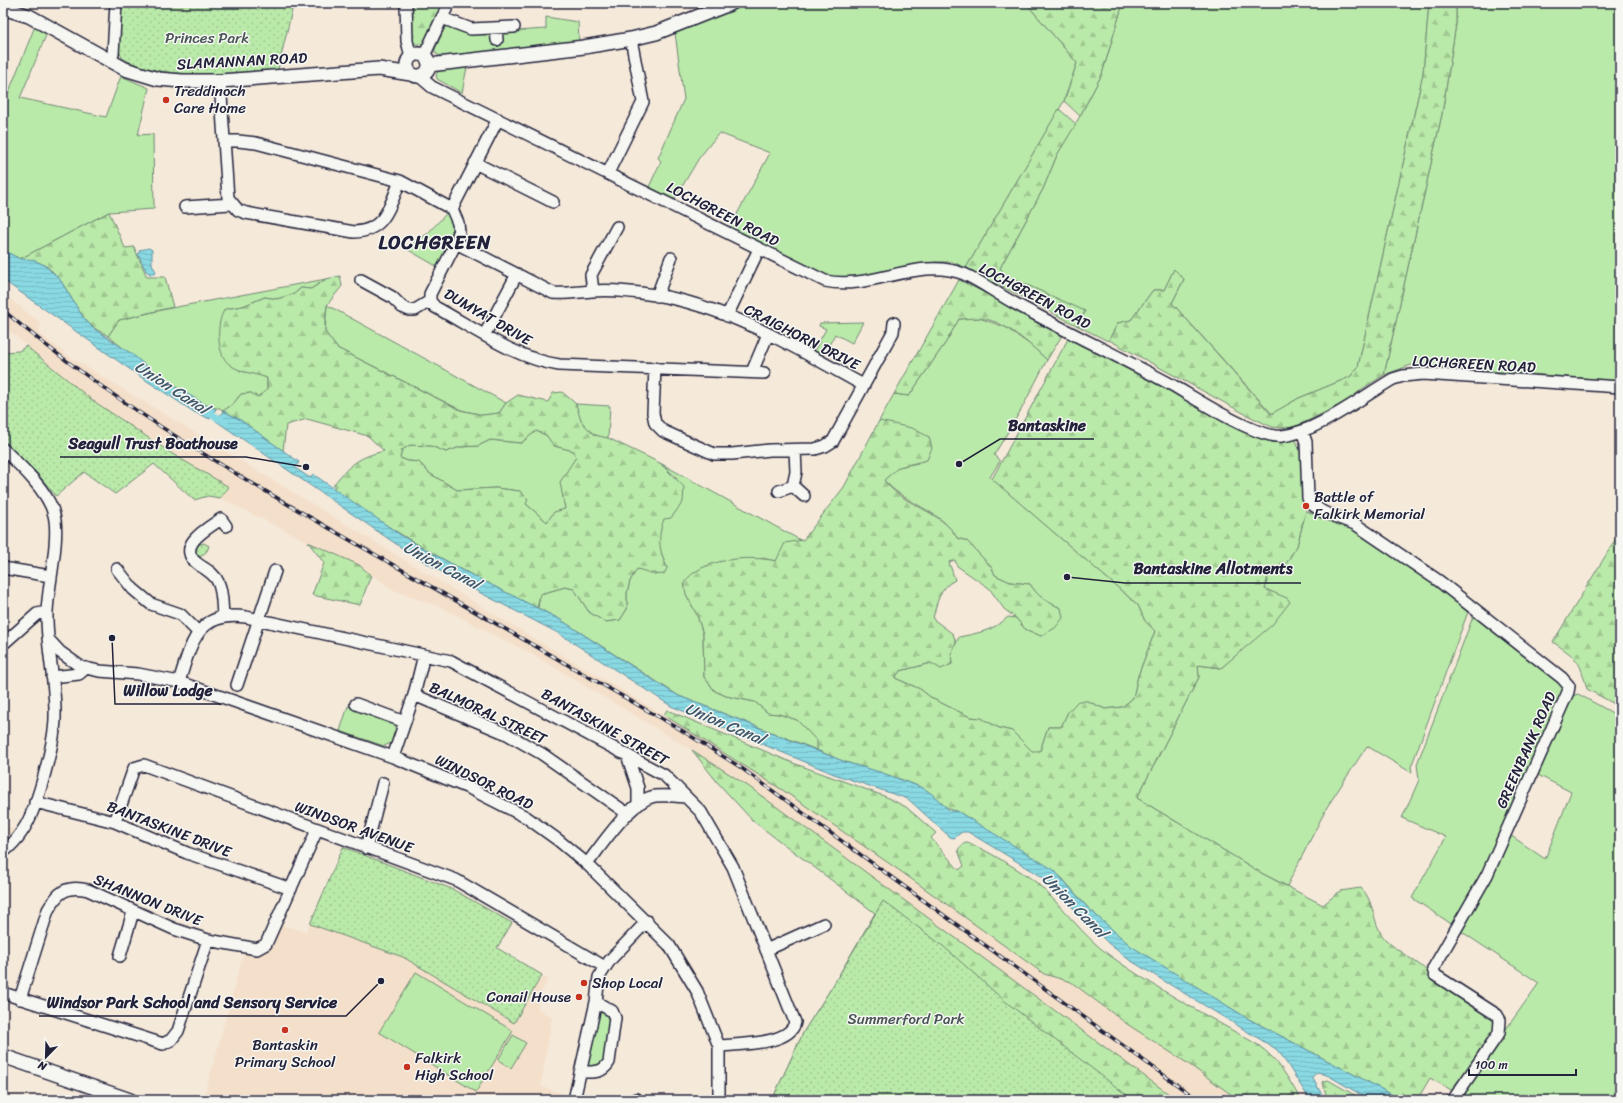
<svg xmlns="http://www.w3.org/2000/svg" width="1623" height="1103" font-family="Sriracha,sans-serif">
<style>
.built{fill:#f4e0ca}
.green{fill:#baeaa9;stroke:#6e8672}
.forest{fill:url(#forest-firs);stroke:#6e8672;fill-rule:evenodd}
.park{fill:url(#park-dots);stroke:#6e8672}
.water{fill:url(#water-rules);stroke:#6090a0}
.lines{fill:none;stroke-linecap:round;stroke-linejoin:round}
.canal{stroke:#89d9e3;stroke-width:7}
.minor-casing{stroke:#22223b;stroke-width:14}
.major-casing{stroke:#22223b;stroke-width:16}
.minor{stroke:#f6f6f2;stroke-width:11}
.major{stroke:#f6f6f2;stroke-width:13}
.rail-casing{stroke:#22223b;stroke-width:3.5}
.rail{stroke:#f6f6f2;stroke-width:2;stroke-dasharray:6;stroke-linecap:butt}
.poi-dot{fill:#c8321e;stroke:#f6f6f2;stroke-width:1.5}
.labels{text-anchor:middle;stroke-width:3;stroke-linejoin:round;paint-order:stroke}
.park-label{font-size:15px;fill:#485456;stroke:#f6f6f2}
.street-label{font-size:15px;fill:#22223b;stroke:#f6f6f2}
.poi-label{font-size:15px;fill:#22223b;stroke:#f6f6f2;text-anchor:start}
.water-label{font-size:16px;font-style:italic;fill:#41596d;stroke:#f6f6f2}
.district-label{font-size:19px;font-weight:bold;letter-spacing:1px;fill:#22223b;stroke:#f6f6f2}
.leader{fill:none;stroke:#22223b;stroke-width:1.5}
.callout-dot{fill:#22223b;stroke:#f6f6f2;stroke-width:1.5}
.callout-label{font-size:16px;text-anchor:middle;font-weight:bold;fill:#22223b;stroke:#f6f6f2;stroke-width:3;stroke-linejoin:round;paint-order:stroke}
</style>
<defs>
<pattern id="forest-firs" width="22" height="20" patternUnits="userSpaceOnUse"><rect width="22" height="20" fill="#baeaa9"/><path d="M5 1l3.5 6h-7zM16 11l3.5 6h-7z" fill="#a0c892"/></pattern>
<pattern id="park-dots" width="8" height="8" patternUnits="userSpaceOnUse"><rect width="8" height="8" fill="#baeaa9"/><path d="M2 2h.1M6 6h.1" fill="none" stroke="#a0c892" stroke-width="1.8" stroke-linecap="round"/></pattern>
<pattern id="water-rules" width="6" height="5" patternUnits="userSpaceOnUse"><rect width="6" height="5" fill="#89d9e3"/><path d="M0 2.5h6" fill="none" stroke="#76bac4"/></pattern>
</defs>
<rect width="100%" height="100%" fill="#f5e9da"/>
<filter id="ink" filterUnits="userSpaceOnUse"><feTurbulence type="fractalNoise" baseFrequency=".025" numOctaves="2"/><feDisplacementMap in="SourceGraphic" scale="8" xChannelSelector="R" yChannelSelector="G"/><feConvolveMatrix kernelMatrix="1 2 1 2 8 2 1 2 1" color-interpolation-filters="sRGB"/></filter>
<g filter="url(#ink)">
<path class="built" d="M3 294 41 323 39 333 67 355 502 619 664 715 784 790 903 873 1044 974 1070 982 1127 1024 1187 1063 1239 1100H1133L753 821 718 783 692 750 527 651 505 641 443 608 393 590 359 565 308 542 220 498 229 487 174 455 92 400 3 326Z
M3 824 15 831 3 847Z
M343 847 452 889 512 923 497 948 548 979 539 996 538 1009 552 1017 541 1086 569 1096 568 1100H512L500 1096 498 1100H203L244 952 261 955 268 951 274 946V940L282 925 306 932Z"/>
<path class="green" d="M748 3H1026L1077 63 1064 101 966 268 953 262H936L905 266 855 280 826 277 729 229 770 153 719 133 699 158 674 200 649 187 661 161 658 158 684 99 675 33 717 14Z
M1123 3H1429L1423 74 1358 367 1350 377 1299 398 1272 414 1172 303 1184 279 1174 270 1164 290H1153L1131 320 1118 323 1108 341 1078 326 1085 312 1005 275 1000 268 1043 189 1057 155 1080 116 1102 74Z
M1456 3H1620V381L1411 365 1384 375 1442 114 1456 24Z
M546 17 578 22 579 40 575 43 444 58 435 53V49L445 27 451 26 501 32 546 29Z
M35 26 47 33 20 98 106 117 121 76 149 88 138 135 153 134 154 209 109 212 20 259 3 250V94H8Z
M467 67 462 93 437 79 436 74 439 71Z
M447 213C459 231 447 251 438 267L405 248 427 234Z
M326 279 311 289 301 288 294 294 277 299 265 297 243 306 226 309 240 371 257 374 267 378V390L257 397 251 393 241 394 233 404 223 411 220 408C200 412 127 351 108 336L119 320 166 309Z
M327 305 506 403 499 413 483 415 461 410 337 348 325 332Z
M979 318 1005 327 1032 346 1047 360 1021 410 994 455 1000 461 990 477 1138 605 1145 621 1155 631 1138 676 1133 698 1122 707 1105 709 1087 701 1068 712 1061 727H1048L1040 751 1032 752 1012 731 999 728 981 718 970 717 933 699 920 689 895 678 900 671 931 663 936 665 952 664 951 654 959 637C978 633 993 631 1008 617L1016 618 1025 629 1041 636 1061 608C1047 602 1038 597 1030 584L1010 582 995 575 992 568 967 541 957 538C942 510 904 504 884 480L898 467 918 463 879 421 894 394 909 396 946 342 959 319Z
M863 322 852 343 835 334 822 358 813 353 826 329 819 326 820 323Z
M576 404 610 406 608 438C591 438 577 421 576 404Z
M536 431 546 435 555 446 574 451 576 457 563 497 565 509 554 513 547 522 526 504 520 491 496 488 457 490 429 473 419 462 408 461 400 458 402 450 410 445 431 446 446 452 460 447 478 446 490 440 521 443Z
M660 463 802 541 795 542 776 561 762 558 686 594 697 615 703 634 704 677 715 691 726 696 755 702 768 713 779 714 797 720 818 741 817 750 679 696 561 620 538 608 540 594 565 587 574 589 589 612 605 622 620 620 627 609V593L630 581 637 569 645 570 657 575 667 568 658 544 659 532 677 478Z
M1306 511 1352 528 1379 543 1469 609 1411 767 1412 773 1367 746 1327 807 1287 886 1263 874 1137 798 1199 677 1198 665 1221 668 1242 649 1274 593 1265 589 1268 575 1297 546Z
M1474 614 1559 681 1564 689 1485 874 1453 925 1412 898 1446 837 1402 818 1419 780 1417 764Z
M1578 694 1620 717V1100H1459L1491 1050 1539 983 1459 930 1510 835 1545 859 1571 792 1536 774 1570 697Z
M348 706 393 723 397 728 391 743 384 746 340 731Z
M416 972 513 1031 476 1092 379 1032Z
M598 1012 604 1013 609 1020 604 1062 602 1066 584 1069Z
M513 1035 526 1043 511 1068 498 1060Z"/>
<path class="forest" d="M409 3H442L443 6 426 40 422 44H415L410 40Z
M1026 3H1123L1102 74 1080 116 1064 101 1077 63Z
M1429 3H1456V24L1442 114 1384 375 1362 389 1348 401 1295 427 1285 428 1272 427 1247 415 1109 340 1118 323 1131 320 1153 290H1164L1174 269 1184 279 1172 303 1271 414 1299 398 1350 377 1358 367 1423 74Z
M1059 109 1076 124 1057 155 1043 189 1000 268 1005 275 1085 311 1078 326 966 268Z
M109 212 125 248 134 247 147 277H165L173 307 119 320 108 336C99 331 89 326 83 317 70 300 64 277 44 265 36 260 29 262 20 259Z
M340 276 342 286 327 305 325 320V332L337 348 460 410 483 415 499 413 506 403 518 395 548 402 553 393 562 392 576 404 581 421 594 435 608 438 660 463 684 487 683 502 671 518 664 519C657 538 659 550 667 568L664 574C654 576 647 571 637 569L630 581 627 593V609L620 620 605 622 589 612 574 589 565 587 540 594 537 608C467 574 398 536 334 490V484C350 464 359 457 384 451L368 436 307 419 286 425 283 451 239 419 223 411 233 404 241 394 251 393 258 397 267 390V378C254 373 240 373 229 364 216 354 216 321 225 309L243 306 265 297 277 299 294 294 301 288 311 289 326 279ZM536 431 546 435 554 446 574 451 576 457 560 482 565 509 554 512 547 522 526 504 528 499 520 491 496 488 457 490 429 473 419 462 408 461 400 458 402 450 410 445 431 446 446 452 460 447 478 446 490 440 521 443Z
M959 280 1034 317 1060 332 1061 337 1047 360C1030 344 1003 319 978 318 972 318 965 319 959 319L946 342 909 396 894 394Z
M1074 336 1244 428 1288 440H1296L1301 455 1302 496 1306 511 1297 546 1281 572 1268 576 1265 589 1287 598 1290 602 1272 625 1221 668 1198 665 1199 677 1137 798 1263 874 1323 905 1340 891 1361 888C1375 901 1372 923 1384 938 1398 953 1419 961 1433 977L1495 1020 1497 1026 1453 1091 1430 1078 1417 1100H1402L1247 1018 1130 946 1089 909 1062 878 957 811C943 810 936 794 922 788 899 777 873 771 849 763 838 760 827 754 817 750V741L797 720 779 714 768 713 755 702 726 696 715 691 704 677 703 634 697 615 686 594 684 583C700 558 750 555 776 561L785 543 803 540 844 487 879 421 912 428 929 437 932 448 927 460 899 467 884 480C902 506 942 510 957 538L967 541 992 568 995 575 1010 582 1030 584C1038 597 1047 602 1061 608L1063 618 1055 628 1041 636 1025 629 1016 618 1004 609 989 588 957 566 955 560 949 562 955 580C940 587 936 604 933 619L953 634 956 642 951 654 952 664 941 669 931 663 900 671 895 678 920 689 933 699 970 717 981 718 999 728 1012 731 1032 751H1040L1048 727H1061L1068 712 1078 701H1087L1105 709 1122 707 1133 698 1138 676 1155 631 1145 621 1138 605 992 479 1068 339Z
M1620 532V707L1587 689C1579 659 1579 660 1553 642Z
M308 542 359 565 371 575 360 605 312 595 324 563Z
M667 710 793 763 884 796 906 807 936 833 931 838 959 870 964 866 958 850C960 847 963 843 967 843 977 844 1030 876 1038 884 1063 907 1082 935 1109 955 1156 989 1208 1016 1258 1045 1280 1061 1287 1077 1301 1100H1239L1187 1063 1127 1024 1071 982 1044 974 903 873 784 791 664 715Z
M692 750 748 786 1177 1100H772L804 1031 832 987 875 913 753 821 718 783Z
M1328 1080 1358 1097 1362 1100H1327L1323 1082Z"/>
<path class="park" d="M122 3H296L293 6 278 69C233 73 162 82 122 58L119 50Z
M26 346 92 400 174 455 229 487 220 498 208 496 194 500 154 464 115 494 84 472 56 496 37 473 3 440V352L19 351Z
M204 543 209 546 207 551 199 558 196 556 195 546Z
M343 847 452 889 512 923 497 948 542 975 514 1023 403 957 310 924Z
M883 901 943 946 1006 1002 1133 1100H772L804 1031 832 987Z"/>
<path class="water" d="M149 248 152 250V264L156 272 152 275 146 271 138 254 140 250Z
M3 250 20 259 34 260 44 265 59 278 83 317 93 328 132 354 159 377 206 405 216 409 210 419 194 412 138 375 3 280Z
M223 411 239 419 299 462 295 468 310 478 313 474 402 536 462 570 561 620 667 689 679 696 848 763 880 772 923 788 932 794 950 811H957L1054 870 1089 909 1131 946 1247 1018 1402 1100H1370L1329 1076 1318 1072 1312 1077 1325 1100H1310L1282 1056 1276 1049 1128 959 1108 943 1041 876 968 832H962L954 838 950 837 908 799 834 774 671 706 558 633 450 577 402 548 216 421Z"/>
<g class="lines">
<path class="canal" d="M205 411 225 422"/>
<defs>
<path id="minor" d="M406 3 407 41 411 57
M442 18 471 29 514 27
M496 28 497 40
M424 56 449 3
M109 61 113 54 116 3
M419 76 432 87 825 281C872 291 918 256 964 274 982 282 999 295 1016 304 1067 332 1120 357 1172 385 1195 398 1257 439 1282 436 1317 432 1362 397 1393 379L1403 376 1423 374 1620 387
M220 81 228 198 238 210 246 213 354 232C385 231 390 206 400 181
M224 141H238L256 143 400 181 452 209 458 223 459 232 456 243 430 294V301L435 307C474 328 514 358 559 365L764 373
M475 163 553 202
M608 173 643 102 631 39
M185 207 231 204
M452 209 498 119
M456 243 553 293C566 294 578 292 592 291 612 289 635 292 655 295 730 307 798 349 863 385
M361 280 392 297 402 307 409 310H415L430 301
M593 291 591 275 617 227
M657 296 671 258
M727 316 759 249
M485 334 517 274
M655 368 653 413 655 423 663 431 714 454H732L770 450 815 449 825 446 833 441 893 332 894 323
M752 372 768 334
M1302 431 1306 442 1308 498 1313 505 1323 512 1355 524 1439 581 1562 678 1569 686 1568 692 1487 875 1433 969 1435 975 1497 1015 1500 1020 1499 1033 1453 1100
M3 449C20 465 49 492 54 515 60 539 48 585 47 612 46 647 56 682 55 717 55 741 37 810 23 830 18 838 11 846 3 852
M793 486 796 472 795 450
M779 491 793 486 804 496
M3 568 50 576
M117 569 133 589 151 604 180 614 198 632
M223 616C222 606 223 592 218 582 214 573 206 570 198 564 174 546 208 528 221 519L226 526
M48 639 60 652 81 667 99 671 138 674 179 682 393 757 471 789 526 817 558 840 587 864 669 945 697 991 719 1046V1100
M3 644 37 614 47 612
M52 677 79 674 86 668
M179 682C191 644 197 610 246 617L451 661 664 775 701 812 733 867 795 1022C791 1045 738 1044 719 1046
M237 685 275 571
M414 695 507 734 542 754 628 814
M356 704 405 722
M627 755 638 788V805
M393 757 414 695 424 655
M35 802 115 822 187 853 291 889
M115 822 134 768 144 765 456 880 605 967
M366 848 383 783
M587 864C602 845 631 800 655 796 665 795 676 796 686 797
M766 950 824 924
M120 956 133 912
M3 993 163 1044 171 1040 178 1031 208 940
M20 999 48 910C58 892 66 885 88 890L174 929 208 940 257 949 266 944 317 830
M580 1072C593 1072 602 1074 609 1062L615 1018 612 1011 596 1002
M574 1100 596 1002 599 977 610 960 647 921
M636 1100V1099"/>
<path id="major" d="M3 8 29 16 125 69 158 79 182 81H220L379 69 411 74
M407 65a11 11 0 1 1 22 0a11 11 0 1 1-22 0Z
M429 65 584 47 631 39 656 33 732 3
M3 1056 130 1100"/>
</defs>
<use href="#minor" class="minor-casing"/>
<use href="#major" class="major-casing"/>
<use href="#minor" class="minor"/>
<use href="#major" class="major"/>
<defs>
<path id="rail" d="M3 310C119 409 251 484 383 559 482 615 580 672 678 728L740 767 1198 1100"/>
</defs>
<use href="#rail" class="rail-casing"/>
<use href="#rail" class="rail"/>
</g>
</g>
<g class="poi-dot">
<circle cx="166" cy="100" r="4"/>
<circle cx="1306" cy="506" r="4"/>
<circle cx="584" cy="983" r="4"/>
<circle cx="579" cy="997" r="4"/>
<circle cx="285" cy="1030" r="4"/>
<circle cx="407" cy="1067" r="4"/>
</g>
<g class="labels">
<g class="park-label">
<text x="207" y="43">Princes Park</text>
<text x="906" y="1024">Summerford Park</text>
</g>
<g class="street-label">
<text transform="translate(242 61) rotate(-3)" y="5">SLAMANNAN ROAD</text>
<text transform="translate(723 214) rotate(27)" y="5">LOCHGREEN ROAD</text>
<text transform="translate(1035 296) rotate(28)" y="5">LOCHGREEN ROAD</text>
<text transform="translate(488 317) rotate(30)" y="5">DUMYAT DRIVE</text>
<text transform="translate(802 337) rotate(27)" y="5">CRAIGHORN DRIVE</text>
<text transform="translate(1474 364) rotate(3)" y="5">LOCHGREEN ROAD</text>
<text transform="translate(488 713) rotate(25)" y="5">BALMORAL STREET</text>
<text transform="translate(605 727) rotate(29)" y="5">BANTASKINE STREET</text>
<text transform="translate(1526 750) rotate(-66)" y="5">GREENBANK ROAD</text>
<text transform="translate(484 782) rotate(26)" y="5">WINDSOR ROAD</text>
<text transform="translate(354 827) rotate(20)" y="5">WINDSOR AVENUE</text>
<text transform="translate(169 829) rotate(21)" y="5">BANTASKINE DRIVE</text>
<text transform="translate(148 900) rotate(22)" y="5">SHANNON DRIVE</text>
</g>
<g class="poi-label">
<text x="174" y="96">Treddinoch<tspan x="174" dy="17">Care Home</tspan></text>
<text x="1314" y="502">Battle of<tspan x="1314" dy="17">Falkirk Memorial</tspan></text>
<text x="592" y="988">Shop Local</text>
<text x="571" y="1002" text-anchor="end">Conail House</text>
<text x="285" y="1050" text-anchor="middle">Bantaskin<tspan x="285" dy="17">Primary School</tspan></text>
<text x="415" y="1063">Falkirk<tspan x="415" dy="17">High School</tspan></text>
</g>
<g class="water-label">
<text transform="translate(172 387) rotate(33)" y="6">Union Canal</text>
<text transform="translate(442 565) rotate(28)" y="6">Union Canal</text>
<text transform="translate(725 723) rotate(23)" y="6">Union Canal</text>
<text transform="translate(1075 905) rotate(45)" y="6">Union Canal</text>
</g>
<g class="district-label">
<text x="435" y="249">LOCHGREEN</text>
</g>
</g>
<path class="leader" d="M959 464L1000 439H1094M306 467L246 457H60M1067 577L1125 583H1301M112 638L115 704H221M381 981L346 1016H39"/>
<g class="callout-dot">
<circle cx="959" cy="464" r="4"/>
<circle cx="306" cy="467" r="4"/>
<circle cx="1067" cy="577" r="4"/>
<circle cx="112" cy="638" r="4"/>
<circle cx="381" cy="981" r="4"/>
</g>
<g class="callout-label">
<text x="1047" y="431">Bantaskine</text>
<text x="153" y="449">Seagull Trust Boathouse</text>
<text x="1213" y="574">Bantaskine Allotments</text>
<text x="168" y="696">Willow Lodge</text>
<text x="192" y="1008">Windsor Park School and Sensory Service</text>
</g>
<rect width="1623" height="1103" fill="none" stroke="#f6f6f2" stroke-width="16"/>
<rect x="8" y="8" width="1607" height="1087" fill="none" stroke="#22223b" stroke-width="1.5" filter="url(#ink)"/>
<g transform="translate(46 1057) rotate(203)" stroke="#f6f6f2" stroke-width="3" paint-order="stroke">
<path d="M0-3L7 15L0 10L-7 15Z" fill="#22223b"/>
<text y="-6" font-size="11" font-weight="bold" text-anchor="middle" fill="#22223b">N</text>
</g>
<path d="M1469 1069v6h107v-6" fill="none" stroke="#22223b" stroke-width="2"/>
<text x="1475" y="1069" font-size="12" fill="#22223b" stroke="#f6f6f2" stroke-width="3" paint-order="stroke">100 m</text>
</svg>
